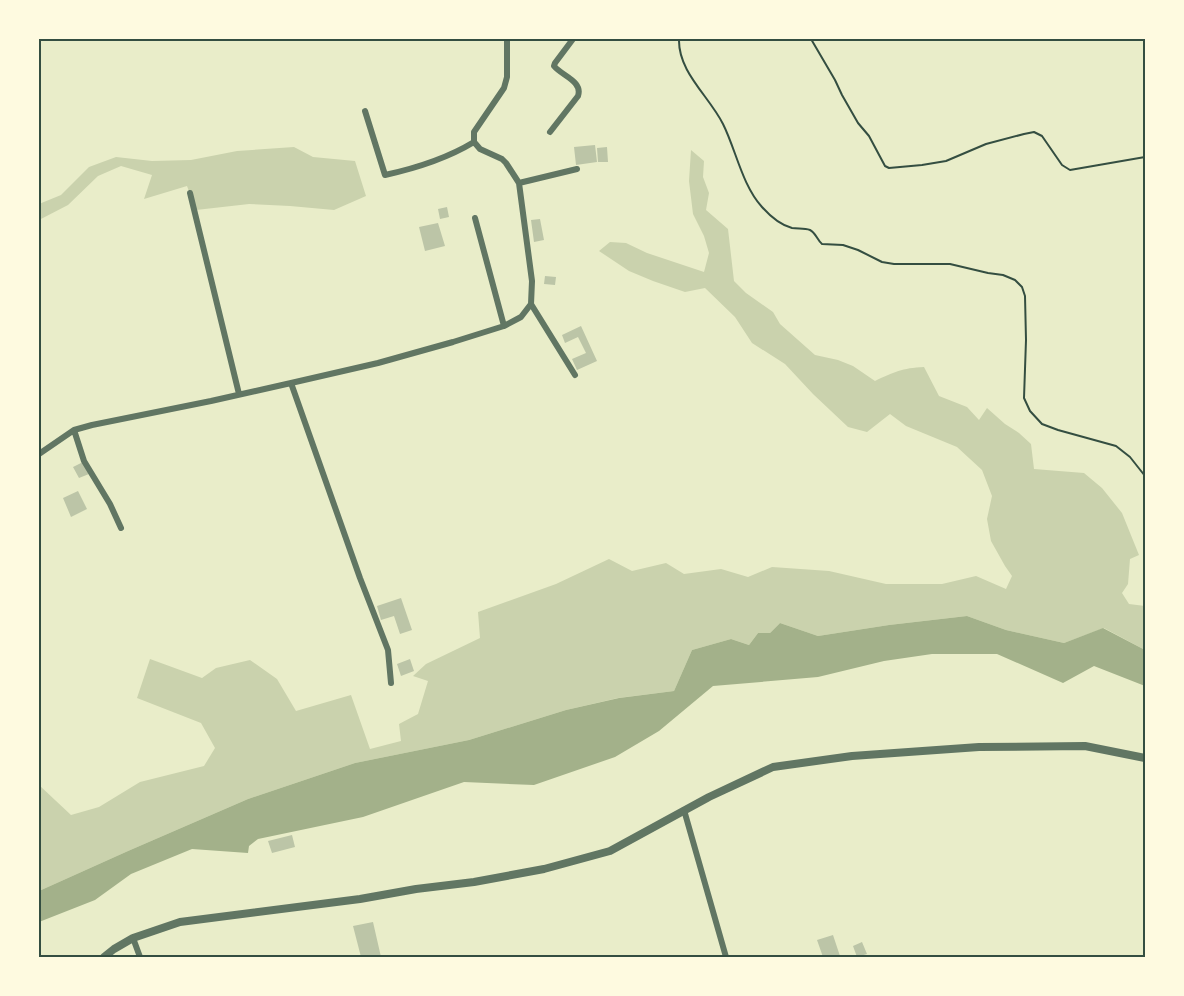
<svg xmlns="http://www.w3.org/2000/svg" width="1184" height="996" font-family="Rubik,sans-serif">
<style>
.green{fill:#cad2ad}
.water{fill:#a3b18a}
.building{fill:#bcc5a7}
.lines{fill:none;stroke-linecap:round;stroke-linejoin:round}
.path{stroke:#344e41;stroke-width:2}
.minor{stroke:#617663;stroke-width:6}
.tertiary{stroke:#617663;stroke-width:8}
.neatline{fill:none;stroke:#344e41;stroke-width:2}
</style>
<rect width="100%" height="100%" fill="#e9edc9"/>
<path class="green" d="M294 147 313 157 355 161 366 196 334 210 290 206 249 204 196 210 187 186 144 199 152 175 121 166 98 176 68 205 39 220V204L61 195 89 167 116 157 152 161 191 160 237 151Z
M691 150 704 161 703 177 709 193 706 210 728 229 734 281 746 293 773 312 780 324 815 355 838 360 853 366 875 381C894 372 902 368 924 367L939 396 967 407 979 420 987 408 1005 424 1019 433 1031 444 1034 469 1084 473 1102 488 1122 513 1139 555 1130 559 1128 584 1122 593 1129 604 1145 606V650L1104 628 1064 643 1006 630 967 616 889 625 818 636 780 623 770 633H758L749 645 731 639 692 650 674 691 618 698 566 710 469 740 355 763 248 799 128 851 39 891V785L71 815 99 807 140 782 204 766 215 748 201 723 137 698 150 659 202 678 216 668 250 660 277 679 296 711 351 695 370 749 401 741 399 724 418 714 428 681 413 676 426 664 480 638 478 612 556 584 609 559 632 571 666 563 684 574 721 569 748 577 772 567 829 571 886 584H942L976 576 1006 589 1012 576 1005 566 991 541 987 519 992 496 982 470 957 447 906 426 890 414 867 432 848 427 813 394 785 364 752 343 735 317 705 288 685 292 653 281 629 271 599 251 610 242 626 243 647 253 704 272 709 253 704 236 693 214 689 181Z"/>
<path class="water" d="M967 616 1006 630 1064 643 1103 628 1145 650V686L1094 666 1063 683 997 654H932L884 661 818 677 713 686 659 731 615 757 534 785 464 782 363 817 258 839 249 846 248 853 192 849 131 874 95 900 39 922V891L128 851 248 799 355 763 469 740 566 710 619 698 674 691 692 650 731 639 749 645 758 633H770L780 623 818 636 889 625Z"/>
<path class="building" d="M595 145 597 162 576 165 574 147Z
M607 147 608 162H598L597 148Z
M447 207 449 217 440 219 438 209Z
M540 219 544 240 534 242 531 220Z
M438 223 445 246 425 251 419 227Z
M545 276 556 277 555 285 544 284Z
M581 326 597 361 577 370 572 359 586 353 578 337 565 343 562 335Z
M83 462 89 474 79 478 73 467Z
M78 491 87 509 71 517 63 498Z
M401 598 412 630 400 634 394 616 381 620 377 606Z
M410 659 414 671 401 676 397 664Z
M292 835 295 847 272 853 268 841Z
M373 922 381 957H361L353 926Z
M833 935 840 956 823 957 817 940Z
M862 942 867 954 857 957 853 946Z"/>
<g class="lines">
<path class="path" d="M679 39C678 72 709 96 723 124 736 150 742 185 762 207 770 216 780 225 792 228 798 229 804 228 810 230 816 233 817 240 822 244L843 245 858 250 882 262 894 264H950L988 273 1003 275 1015 280 1022 287 1025 296 1026 340 1024 398 1030 411 1042 424 1058 430 1116 446 1130 457 1145 476
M811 39 835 80 842 95 858 123 869 136 885 166 889 168 922 165 946 161 986 144 1024 134 1034 132 1042 136 1062 165 1070 170 1145 157"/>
<path class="minor" d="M507 39V77L504 88 474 132V142L480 149 502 159 506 163 519 183 532 281 531 304 575 375
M365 111 385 175C417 168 446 159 474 142
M550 132 578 96C583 81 562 76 554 66L555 63 573 39
M519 183 577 169
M190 193 239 394
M475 218 504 326
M291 383 360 578 388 650 391 683
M74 430 84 461 110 504 121 528
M39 454 74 430 92 425 211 401 291 383 378 363 453 342 504 326 521 317 531 304
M684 810 726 957
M133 938 140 957"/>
<path class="tertiary" d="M104 957 114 949 133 938 180 922 360 899 416 889 474 882 544 869 610 851 709 797 773 767 852 756 979 747 1085 746 1145 758"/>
</g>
<rect width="1184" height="996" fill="none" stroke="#fefae0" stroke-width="81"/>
<rect x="40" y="40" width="1104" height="916" class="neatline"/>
</svg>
